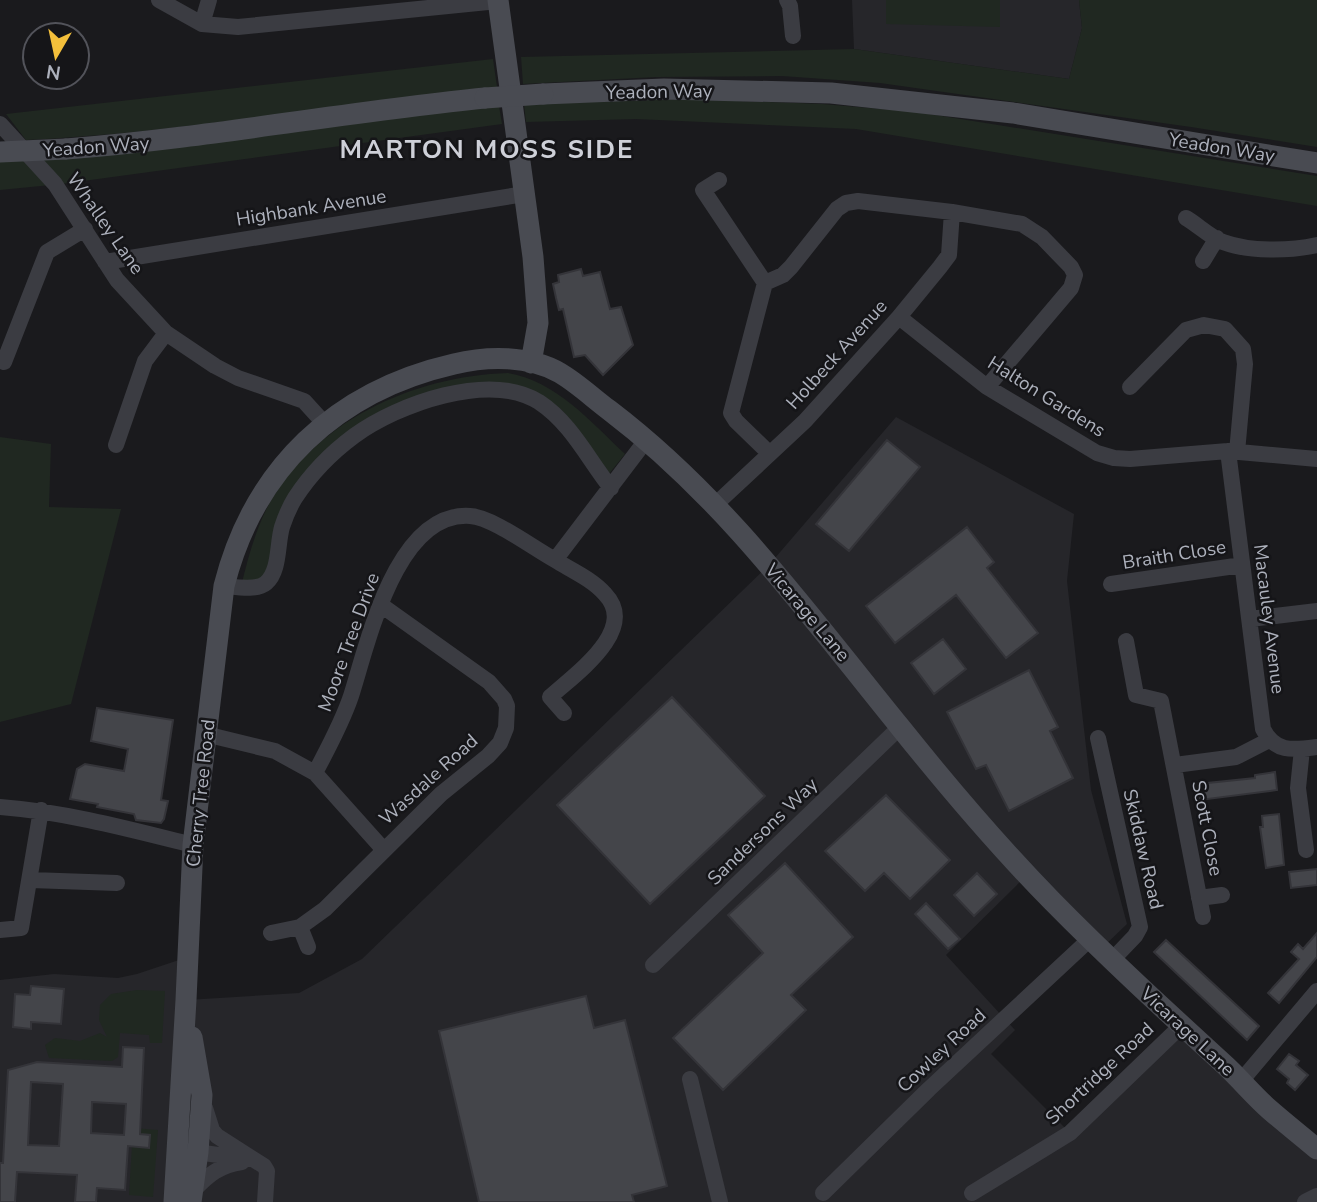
<svg xmlns="http://www.w3.org/2000/svg" width="1317" height="1202" font-family="'Nunito Sans',sans-serif">
<style>
.built{fill:#26262a}
.green{fill:#202821}
.building{fill:#44454a;stroke:#343439;stroke-width:2;fill-rule:evenodd}
.lines{fill:none;stroke-linecap:round;stroke-linejoin:round}
.street{stroke:#3b3c42;stroke-width:16}
.secondary{stroke:#494b52;stroke-width:21}
.secondary-bridge{stroke:#494b52;stroke-width:21}
.labels{text-anchor:middle;stroke-width:5;stroke-linejoin:round;paint-order:stroke}
.street-label{font-size:19px;fill:#adb1bc;stroke:#151518}
.district-label{font-size:26px;font-weight:bold;letter-spacing:2px;fill:#ced0d8;stroke:#151518}
</style>
<rect width="100%" height="100%" fill="#1a1a1d"/>
<path class="built" d="M852 0H1079L1082 28 1069 79 854 49Z
M896 417 1074 514 1067 581 1091 790 1127 924 1101 949 1027 875 946 955 1015 1030 991 1054 1070 1133 1181 1026 1317 1149V1202H191L198 1152 187 1005 174 1202H0V980L54 974 118 978 137 974 188 957 187 1000 299 993 362 959 769 565Z"/>
<path class="green" d="M886 0H1000V27L886 24Z
M1079 0H1317V147L1191 127 880 83 782 76 656 77 523 84 521 57 854 49 1069 79 1082 28Z
M493 59 497 87C340 104 184 132 26 140L6 114Z
M683 99 822 104 917 112 1317 176V206L856 129 636 119 526 122 524 104Z
M499 106 502 124 61 184 40 159Z
M0 160H27L51 185 0 190Z
M508 373C556 381 591 422 625 454L604 480 541 403 482 390 379 421 294 500 271 576 241 587C247 561 254 535 266 510 312 422 412 376 508 373Z
M0 437 51 444 49 507 121 509 71 704 0 722Z
M137 990 165 991 162 1043H150L149 1035 120 1033 118 1057 112 1061 49 1058 45 1045 55 1038 80 1041 100 1033 107 1037 99 1020 100 1005 111 994Z
M133 1128 158 1130 153 1197 129 1195Z"/>
<path class="building" d="M581 269 583 276 600 272 610 309 621 307 633 345 603 375 585 355 574 357 563 309 559 310 556 298 553 284 559 282 558 275Z
M887 440 920 467 849 551 816 524Z
M967 527 994 562 987 568 1038 633 1006 658 956 595 895 643 866 606Z
M943 639 966 669 934 694 911 663Z
M1029 670 1058 727 1050 731 1073 778 1009 811 986 765 976 769 947 712Z
M672 697 765 796 650 904 557 805Z
M97 708 173 720 161 800 168 801 164 819 161 823 136 820 134 814 97 807 98 804 70 799 77 769 85 764 124 771 128 749 91 741Z
M1275 772 1277 790 1200 800 1198 784 1255 778V775Z
M886 795 950 860 910 899 884 873 865 891 825 851Z
M1279 814 1284 865 1266 868 1260 827H1263L1262 816Z
M785 863 853 937 791 995 806 1010 723 1090 673 1038 763 953 728 915Z
M1317 869V885L1291 888 1289 872Z
M977 873 997 894 974 916 954 895Z
M926 903 960 939 948 949 915 914Z
M1317 933V957L1279 1003 1268 993 1299 959 1291 952 1298 944 1303 949Z
M1166 940 1259 1026 1247 1040 1154 952Z
M31 986 64 989 61 1024 31 1022V1029L13 1027 15 994 30 995Z
M586 996 594 1028 625 1020 667 1186 632 1195 634 1202H479L439 1031Z
M123 1047 144 1048 140 1134 150 1135 149 1148 128 1146 125 1190 97 1188 96 1202H75L77 1175 17 1172 15 1202H0V1163H3L8 1070 37 1062 122 1067ZM31 1082 63 1084 59 1146 28 1145ZM92 1102 126 1104 124 1135 91 1133Z
M1289 1054 1299 1061 1296 1065 1308 1075 1295 1090 1287 1083 1289 1079 1277 1069Z"/>
<g class="lines">
<path class="street" d="M159 0 202 24 238 27 498 1
M787 0 790 6 793 36
M202 24 209 0
M0 124 55 184 117 280 166 333 215 366 238 378 304 401 324 423
M719 180 703 190 765 283
M1186 218C1198 225 1210 237 1223 242 1250 252 1290 251 1317 245
M1203 261 1217 238
M105 262 524 194
M899 317 987 387 1097 453 1114 458 1130 459 1228 451 1317 459
M4 362 47 252 85 229
M1130 387 1186 330 1204 325 1225 329 1243 349 1245 364 1237 452
M116 445 145 361 166 333
M1228 451 1263 729C1275 753 1293 750 1317 747
M769 453 736 421 731 413 765 283 783 275 791 267 837 209 846 203 858 201 952 212 1022 224 1042 237 1071 267 1075 275 1071 288 987 387
M716 504 805 421 899 317 940 267 949 255 952 212
M555 560C571 570 592 579 605 594 639 630 575 674 550 697L564 713
M1111 584 1242 565
M224 586C236 587 257 591 266 583 280 571 277 544 282 527 285 518 290 506 295 498 310 475 331 453 354 436 398 404 489 371 539 402 571 423 588 459 611 488
M1250 619 1317 611
M1126 641 1136 695 1161 701 1203 917
M205 734 275 751 315 773 383 849
M1098 738 1140 927 1135 936 1112 960
M1302 749 1298 788 1306 850
M1175 765 1236 757 1269 740
M315 773C328 748 342 723 351 696 368 643 396 511 470 516 492 517 533 548 555 560L647 439
M0 807C66 812 129 829 193 845
M31 880 117 883
M1199 898 1222 895
M300 927 308 947
M0 930 21 928 41 810
M271 933 300 927 325 909 441 794 488 756 500 743 506 728 507 706 504 699 489 682 381 605
M653 965 900 727
M690 1079 720 1202
M1241 1081 1317 991
M205 1108 212 1130 217 1136 264 1166 267 1171 265 1202
M188 1151 249 1159
M193 1191C208 1175 220 1165 242 1162
M823 1193 929 1089 1090 939
M972 1193 1070 1133 1181 1026
M1305 1202 1317 1196"/>
<path class="secondary" d="M498 0 533 257 538 323 531 363
M543 94 664 89 831 93 1013 113 1317 163
M66 149C206 138 345 112 485 98
M174 1202 186 1000 193 845 224 586C254 468 336 391 454 364 487 356 529 355 560 373 577 383 593 398 609 410 726 499 808 614 900 727 948 787 999 847 1052 901 1108 958 1167 1012 1226 1066 1241 1080 1254 1096 1270 1110 1285 1123 1301 1136 1317 1149
M191 1202 198 1152 202 1095 192 1037"/>
<path class="secondary-bridge" d="M485 98 543 94
M0 152 66 149"/>
</g>
<g class="labels">
<g class="street-label">
<text transform="translate(659 91) rotate(-1)" y="7">Yeadon Way</text>
<text transform="translate(96 146) rotate(-4)" y="7">Yeadon Way</text>
<text transform="translate(1222 147) rotate(9)" y="7">Yeadon Way</text>
<text transform="translate(311 207) rotate(-9)" y="7">Highbank Avenue</text>
<text transform="translate(106 223) rotate(55)" y="7">Whalley Lane</text>
<text transform="translate(836 354) rotate(-48)" y="7">Holbeck Avenue</text>
<text transform="translate(1047 396) rotate(32)" y="7">Halton Gardens</text>
<text transform="translate(1174 554) rotate(-9)" y="7">Braith Close</text>
<text transform="translate(808 612) rotate(50)" y="7">Vicarage Lane</text>
<text transform="translate(1270 619) rotate(83)" y="7">Macauley Avenue</text>
<text transform="translate(348 642) rotate(-70)" y="7">Moore Tree Drive</text>
<text transform="translate(428 779) rotate(-42)" y="7">Wasdale Road</text>
<text transform="translate(200 793) rotate(-84)" y="7">Cherry Tree Road</text>
<text transform="translate(1208 828) rotate(79)" y="7">Scott Close</text>
<text transform="translate(762 831) rotate(-44)" y="7">Sandersons Way</text>
<text transform="translate(1144 849) rotate(77)" y="7">Skiddaw Road</text>
<text transform="translate(1188 1031) rotate(43)" y="7">Vicarage Lane</text>
<text transform="translate(941 1050) rotate(-43)" y="7">Cowley Road</text>
<text transform="translate(1099 1073) rotate(-43)" y="7">Shortridge Road</text>
</g>
<g class="district-label">
<text x="487" y="158">MARTON MOSS SIDE</text>
</g>
</g>
<g transform="translate(56 56) rotate(189)"><circle r="33" fill="#151518" stroke="#52535a" stroke-width="2"/>
<path d="M0-5L12 26L0 18L-12 26Z" fill="#f3bf3b"/>
<text y="-10" font-size="19" font-weight="bold" text-anchor="middle" fill="#adb1bc">N</text>
</g>
</svg>
